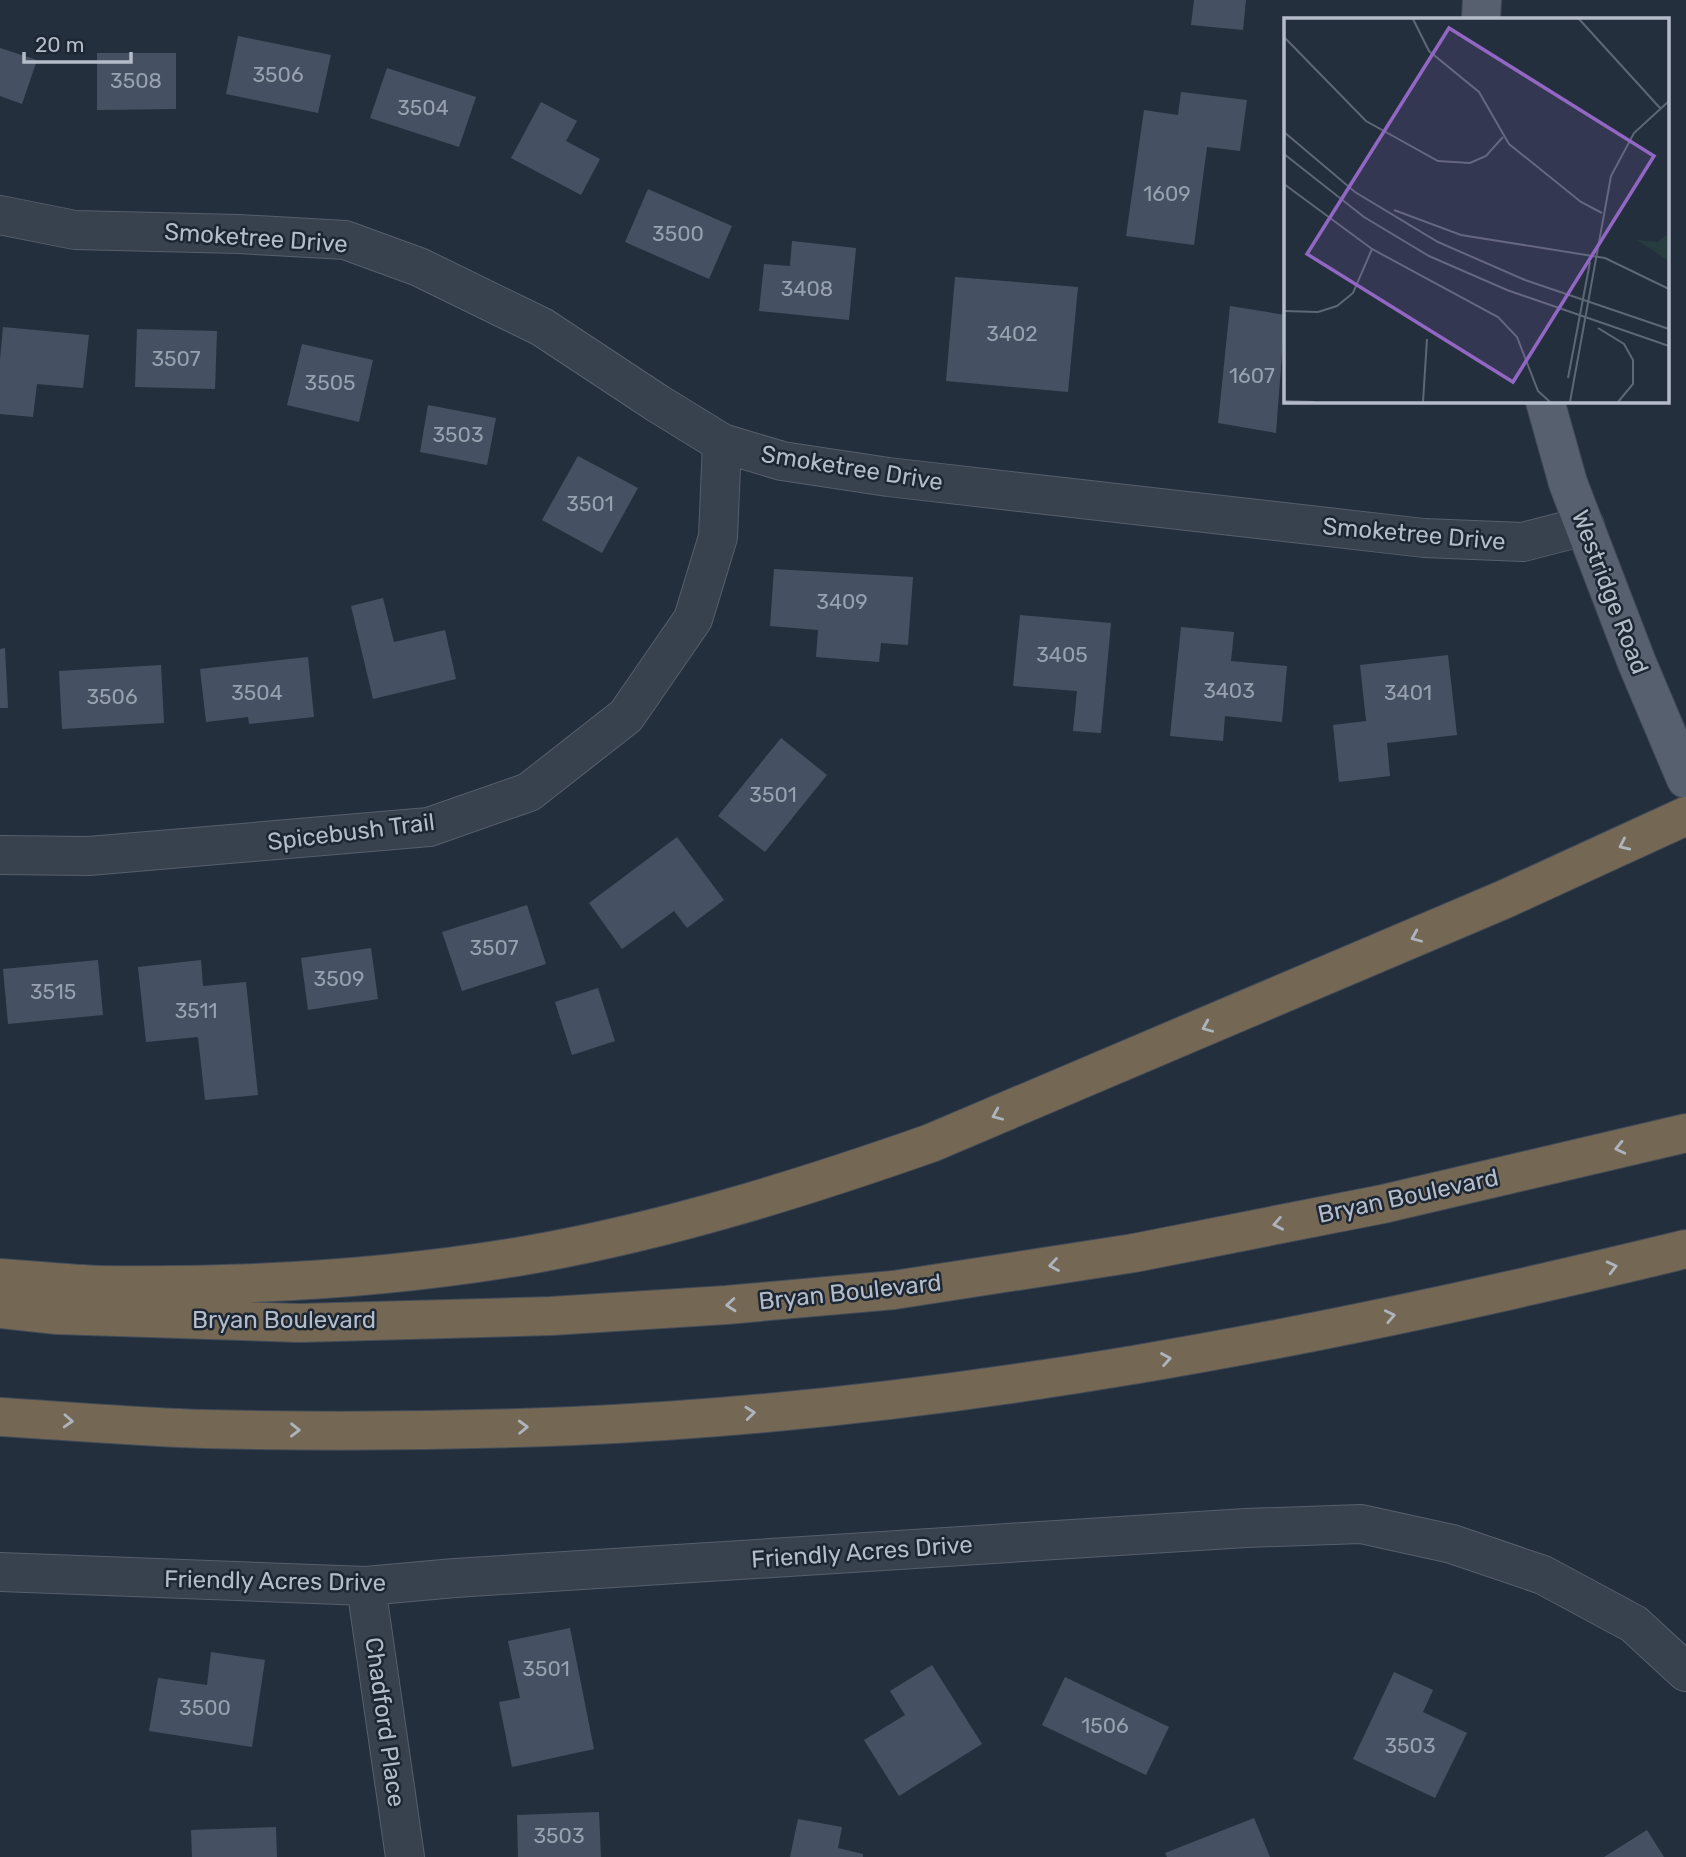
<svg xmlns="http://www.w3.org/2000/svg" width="1686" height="1857" font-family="Rubik,sans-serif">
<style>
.building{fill:#455162}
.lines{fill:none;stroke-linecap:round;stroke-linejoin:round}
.minor-casing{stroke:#565f6c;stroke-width:40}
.major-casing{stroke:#414a57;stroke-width:40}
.highway-casing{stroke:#434c59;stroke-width:40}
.minor{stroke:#38414e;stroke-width:38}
.major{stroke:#56606e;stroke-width:38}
.highway{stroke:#746855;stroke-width:38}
.oneway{stroke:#aeb4bd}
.labels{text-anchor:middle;stroke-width:5;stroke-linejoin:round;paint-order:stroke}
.number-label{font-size:21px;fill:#98a1af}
.street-label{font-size:24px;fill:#b4bcc9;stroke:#1d2633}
.inset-road{fill:none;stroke:#5e6776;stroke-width:2}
.view{fill:#9266c3;fill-opacity:0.15;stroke:#9266c3;stroke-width:3.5}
.inset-edge{fill:none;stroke:#b4bcc9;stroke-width:3.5}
</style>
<rect width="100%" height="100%" fill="#242f3e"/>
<path class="building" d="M1194 0H1246L1243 30 1191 25Z
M238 36 331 55 318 113 226 94Z
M0 48 37 60 22 104 0 96Z
M97 53H176V109L97 110Z
M387 68 476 97 459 147 370 118Z
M1181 92 1247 100 1240 151 1207 147 1194 245 1126 236 1144 110 1178 115Z
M541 102 577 121 566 141 600 159 581 195 511 158Z
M648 189 732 226 709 279 625 242Z
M792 241 856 248 849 320 759 311 764 264 790 266Z
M955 277 1078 287 1068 392 946 381Z
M1230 306 1285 315 1276 433 1218 423Z
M3 327 89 335 83 388 37 384 33 417 0 414V360Z
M137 329 217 331 215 389 135 387Z
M302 344 373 360 359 422 287 405Z
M428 405 496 418 487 465 420 452Z
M578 456 638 488 602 553 542 520Z
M774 569 913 577 908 645 881 643 879 662 816 657 818 630 770 626Z
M383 598 394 642 445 630 456 679 373 699 351 606Z
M1020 615 1111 623 1101 733 1073 731 1077 691 1013 686Z
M1181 627 1234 632 1231 661 1287 666 1282 722 1225 716 1223 741 1170 736Z
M5 648 8 708H0V649Z
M1448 655 1457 735 1387 743 1390 776 1339 782 1333 725 1366 721 1360 665Z
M308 657 314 717 249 724 248 717 206 722 200 669Z
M161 665 164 723 62 729 59 671Z
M781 738 827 775 765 852 718 816Z
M677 837 724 900 687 928 674 911 622 949 589 903Z
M527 905 546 964 462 991 442 932Z
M371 948 378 999 308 1010 301 958Z
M98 960 103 1015 8 1024 3 969Z
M201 960 203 986 246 982 258 1095 205 1100 198 1037 146 1042 138 967Z
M598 988 615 1041 572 1055 555 1002Z
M570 1628 594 1749 512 1767 499 1702 520 1698 508 1641Z
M211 1652 265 1660 252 1747 149 1731 158 1678 207 1685Z
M932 1665 982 1744 899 1796 864 1740 905 1715 890 1691Z
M1394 1672 1433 1690 1423 1712 1467 1733 1435 1798 1353 1759Z
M1065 1677 1169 1727 1146 1775 1042 1725Z
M599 1812 601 1857H518L517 1815Z
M1254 1818 1270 1857H1167L1165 1853Z
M798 1819 842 1827 838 1848 863 1854V1857H790Z
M276 1827 277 1857H192L191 1830Z
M1647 1830 1664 1857H1604Z"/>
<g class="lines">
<defs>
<path id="minor" d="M0 215 75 230 239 234 345 240 419 267 542 327 657 403 722 443 782 461 888 477 1424 538 1523 542 1585 526
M0 855 89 856 429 827 529 792 626 716 693 619 718 537 722 443
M0 1572 366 1586 455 1578 1246 1528 1361 1524 1452 1544 1543 1575 1634 1624 1686 1672
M366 1586 405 1857"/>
<path id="major" d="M1481 19 1482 0
M1545 401 1568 483 1637 663 1686 779"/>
<path id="highway" d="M0 1278C33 1280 67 1284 100 1285 243 1287 387 1279 528 1255 665 1231 800 1189 931 1143L1505 899 1686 816
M0 1309 57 1315 299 1323 551 1316 726 1305 894 1290 1134 1253 1383 1204 1686 1133
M0 1417C68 1421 137 1427 205 1429 327 1432 450 1431 573 1426 949 1410 1321 1338 1686 1249"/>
</defs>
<use href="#minor" class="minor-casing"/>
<use href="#major" class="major-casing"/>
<use href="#highway" class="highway-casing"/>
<use href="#minor" class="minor"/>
<use href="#major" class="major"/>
<use href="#highway" class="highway"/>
</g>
<defs><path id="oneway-chevron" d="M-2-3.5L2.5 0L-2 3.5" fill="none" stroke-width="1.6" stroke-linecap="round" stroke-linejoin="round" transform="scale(1.75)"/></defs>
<g class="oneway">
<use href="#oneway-chevron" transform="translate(1624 845) rotate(155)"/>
<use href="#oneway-chevron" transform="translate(1416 937) rotate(157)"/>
<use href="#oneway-chevron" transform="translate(1207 1027) rotate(157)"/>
<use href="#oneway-chevron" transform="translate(997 1115) rotate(157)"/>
<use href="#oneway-chevron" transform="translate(1620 1148) rotate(167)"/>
<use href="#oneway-chevron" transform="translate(1278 1224) rotate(169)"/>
<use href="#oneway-chevron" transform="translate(1054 1265) rotate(171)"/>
<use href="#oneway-chevron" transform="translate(1612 1267) rotate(-14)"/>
<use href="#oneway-chevron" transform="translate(731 1305) rotate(175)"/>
<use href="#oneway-chevron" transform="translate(1390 1316) rotate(-12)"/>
<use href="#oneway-chevron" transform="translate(1166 1359) rotate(-10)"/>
<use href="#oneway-chevron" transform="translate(750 1413) rotate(-6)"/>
<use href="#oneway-chevron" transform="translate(68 1421) rotate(3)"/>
<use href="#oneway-chevron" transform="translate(523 1427) rotate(-2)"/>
<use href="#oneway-chevron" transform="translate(295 1430) rotate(1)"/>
</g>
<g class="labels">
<g class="number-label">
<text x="278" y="82">3506</text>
<text x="136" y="88">3508</text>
<text x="423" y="115">3504</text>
<text x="1167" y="201">1609</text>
<text x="678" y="241">3500</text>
<text x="807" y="296">3408</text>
<text x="1012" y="341">3402</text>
<text x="176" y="366">3507</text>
<text x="1252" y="383">1607</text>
<text x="330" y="390">3505</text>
<text x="458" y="442">3503</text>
<text x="590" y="511">3501</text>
<text x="842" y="609">3409</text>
<text x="1062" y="662">3405</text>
<text x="1229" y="698">3403</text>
<text x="257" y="700">3504</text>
<text x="1408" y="700">3401</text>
<text x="112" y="704">3506</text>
<text x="773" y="802">3501</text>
<text x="494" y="955">3507</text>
<text x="339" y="986">3509</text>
<text x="53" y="999">3515</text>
<text x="196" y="1018">3511</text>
<text x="546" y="1676">3501</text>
<text x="205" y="1715">3500</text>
<text x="1105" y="1733">1506</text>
<text x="1410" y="1753">3503</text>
<text x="559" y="1843">3503</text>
</g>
<g class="street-label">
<text transform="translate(256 238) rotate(4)" y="8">Smoketree Drive</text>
<text transform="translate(852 468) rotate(9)" y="8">Smoketree Drive</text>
<text transform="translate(1414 534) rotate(5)" y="8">Smoketree Drive</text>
<text transform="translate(1610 592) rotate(69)" y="8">Westridge Road</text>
<text transform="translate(351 832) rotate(-7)" y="8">Spicebush Trail</text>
<text transform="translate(1408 1196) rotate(-12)" y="8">Bryan Boulevard</text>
<text transform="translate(850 1292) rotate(-6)" y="8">Bryan Boulevard</text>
<text x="284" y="1328">Bryan Boulevard</text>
<text transform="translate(862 1552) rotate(-4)" y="8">Friendly Acres Drive</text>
<text transform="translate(275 1581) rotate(1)" y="8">Friendly Acres Drive</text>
<text transform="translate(385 1722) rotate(82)" y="8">Chadford Place</text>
</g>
</g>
<g transform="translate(1284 18)">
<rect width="385" height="385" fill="#242f3e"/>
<path d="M383 217 385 243 353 222 373 224Z" fill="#263c3f"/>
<path class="inset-road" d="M129 1 145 33 195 74 225 126 297 184 318 195M295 1 376 90M0 19 82 103 154 143 186 145 202 138 219 119M0 114 71 174 154 224 241 262 385 311M0 136 80 199 145 238 223 272 385 328M0 166 88 231 214 299 233 319 254 373 266 384M110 192 177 217 321 240 385 271M0 293 34 294 53 288 69 275 88 231M314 310 340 326 349 342V366L334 384M284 360 306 244M0 383 30 384M139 384 143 321M286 384 327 158 350 115 385 83"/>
<path class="view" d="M165 10 370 138 229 364 23 236Z"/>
<rect width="385" height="385" class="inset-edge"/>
</g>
<path d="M24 52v10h107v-10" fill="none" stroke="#b4bcc9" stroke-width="3.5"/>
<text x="35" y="52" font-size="21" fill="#b4bcc9" stroke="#1d2633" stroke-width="5" paint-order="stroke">20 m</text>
</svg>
